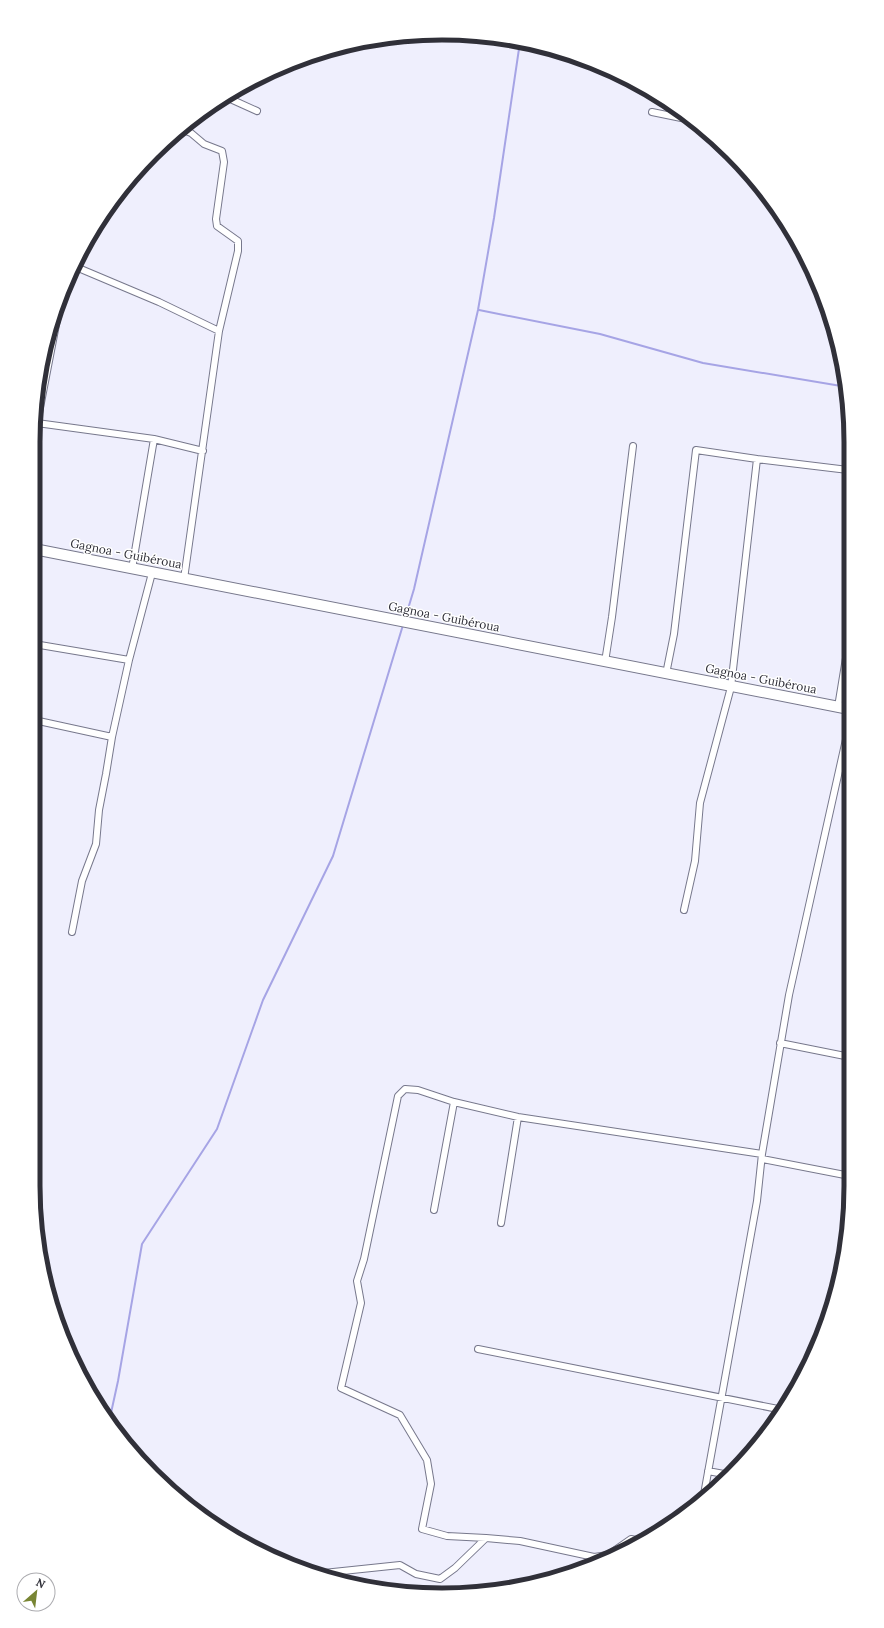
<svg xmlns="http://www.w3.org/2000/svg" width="884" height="1628" font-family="Lora,serif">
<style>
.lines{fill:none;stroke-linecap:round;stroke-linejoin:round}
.stream{stroke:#a6a4e5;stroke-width:2}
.minor-casing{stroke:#77788c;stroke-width:8}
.primary-casing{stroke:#77788c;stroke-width:12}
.minor{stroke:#fff;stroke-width:6}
.primary{stroke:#fff;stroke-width:10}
.labels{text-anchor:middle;stroke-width:3;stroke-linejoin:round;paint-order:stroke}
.street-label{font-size:12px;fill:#303039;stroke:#fff}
.rim{fill:none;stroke:#303039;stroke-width:5}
</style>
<rect width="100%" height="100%" fill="#efeffd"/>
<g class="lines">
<path class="stream" d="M479 310 600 334 703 363 847 387
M405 619 414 589 478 310 494 218 520 42
M109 1422 118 1381 142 1244 217 1129 263 1000 333 856 403 625"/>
<defs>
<path id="minor" d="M226 97 257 111
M652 112 691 120
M181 129 191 133 204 144 222 151 224 162 216 219 217 226 238 241V251L219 331 184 579
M76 267 159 302 219 331
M37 423 154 439 203 451
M34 439 60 304
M757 459 848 470
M34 564 37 550
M132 569 154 439
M34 644 129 660
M605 662 612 617 633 446
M666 674 674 634 696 450 757 459 731 687 700 803 695 861 684 910
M838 707 848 646
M34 720 112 737
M72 932 82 881 96 844 99 810 106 774 112 737 129 660 152 573
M780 1043 850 1057
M762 1159 850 1176
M434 1210 454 1102
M501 1223 518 1117
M478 1349 783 1410
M708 1471 729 1475
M703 1500 757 1201 762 1154 789 995 849 726
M486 1538 447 1536 422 1529 431 1484 427 1460 400 1415 341 1388 361 1303 357 1281 364 1259 398 1096 405 1089 418 1090 454 1102 518 1117 762 1154
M314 1574 400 1565 416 1574 440 1579 455 1568 486 1538 520 1541 594 1557 608 1555 631 1539 641 1541"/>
<path id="primary" d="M34 549 849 709"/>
</defs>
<use href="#minor" class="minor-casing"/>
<use href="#primary" class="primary-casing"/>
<use href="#minor" class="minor"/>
<use href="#primary" class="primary"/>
</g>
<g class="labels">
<g class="street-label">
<text transform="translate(126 554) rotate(11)" y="4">Gagnoa - Guibéroua</text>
<text transform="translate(444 617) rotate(11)" y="4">Gagnoa - Guibéroua</text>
<text transform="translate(761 679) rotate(11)" y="4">Gagnoa - Guibéroua</text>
</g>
</g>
<path d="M0 0H884V1628H0ZM442 40H442A402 402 0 0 1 844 442V1186A402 402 0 0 1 442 1588H442A402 402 0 0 1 40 1186V442A402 402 0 0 1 442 40Z" fill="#fff" fill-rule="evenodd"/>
<path class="rim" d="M442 40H442A402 402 0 0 1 844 442V1186A402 402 0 0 1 442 1588H442A402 402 0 0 1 40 1186V442A402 402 0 0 1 442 40Z"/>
<g transform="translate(36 1592) rotate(28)"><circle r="19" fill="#ffffff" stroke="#acacb0"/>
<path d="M0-3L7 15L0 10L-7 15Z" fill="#788533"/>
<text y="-6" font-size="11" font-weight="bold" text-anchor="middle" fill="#303039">N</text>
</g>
</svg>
